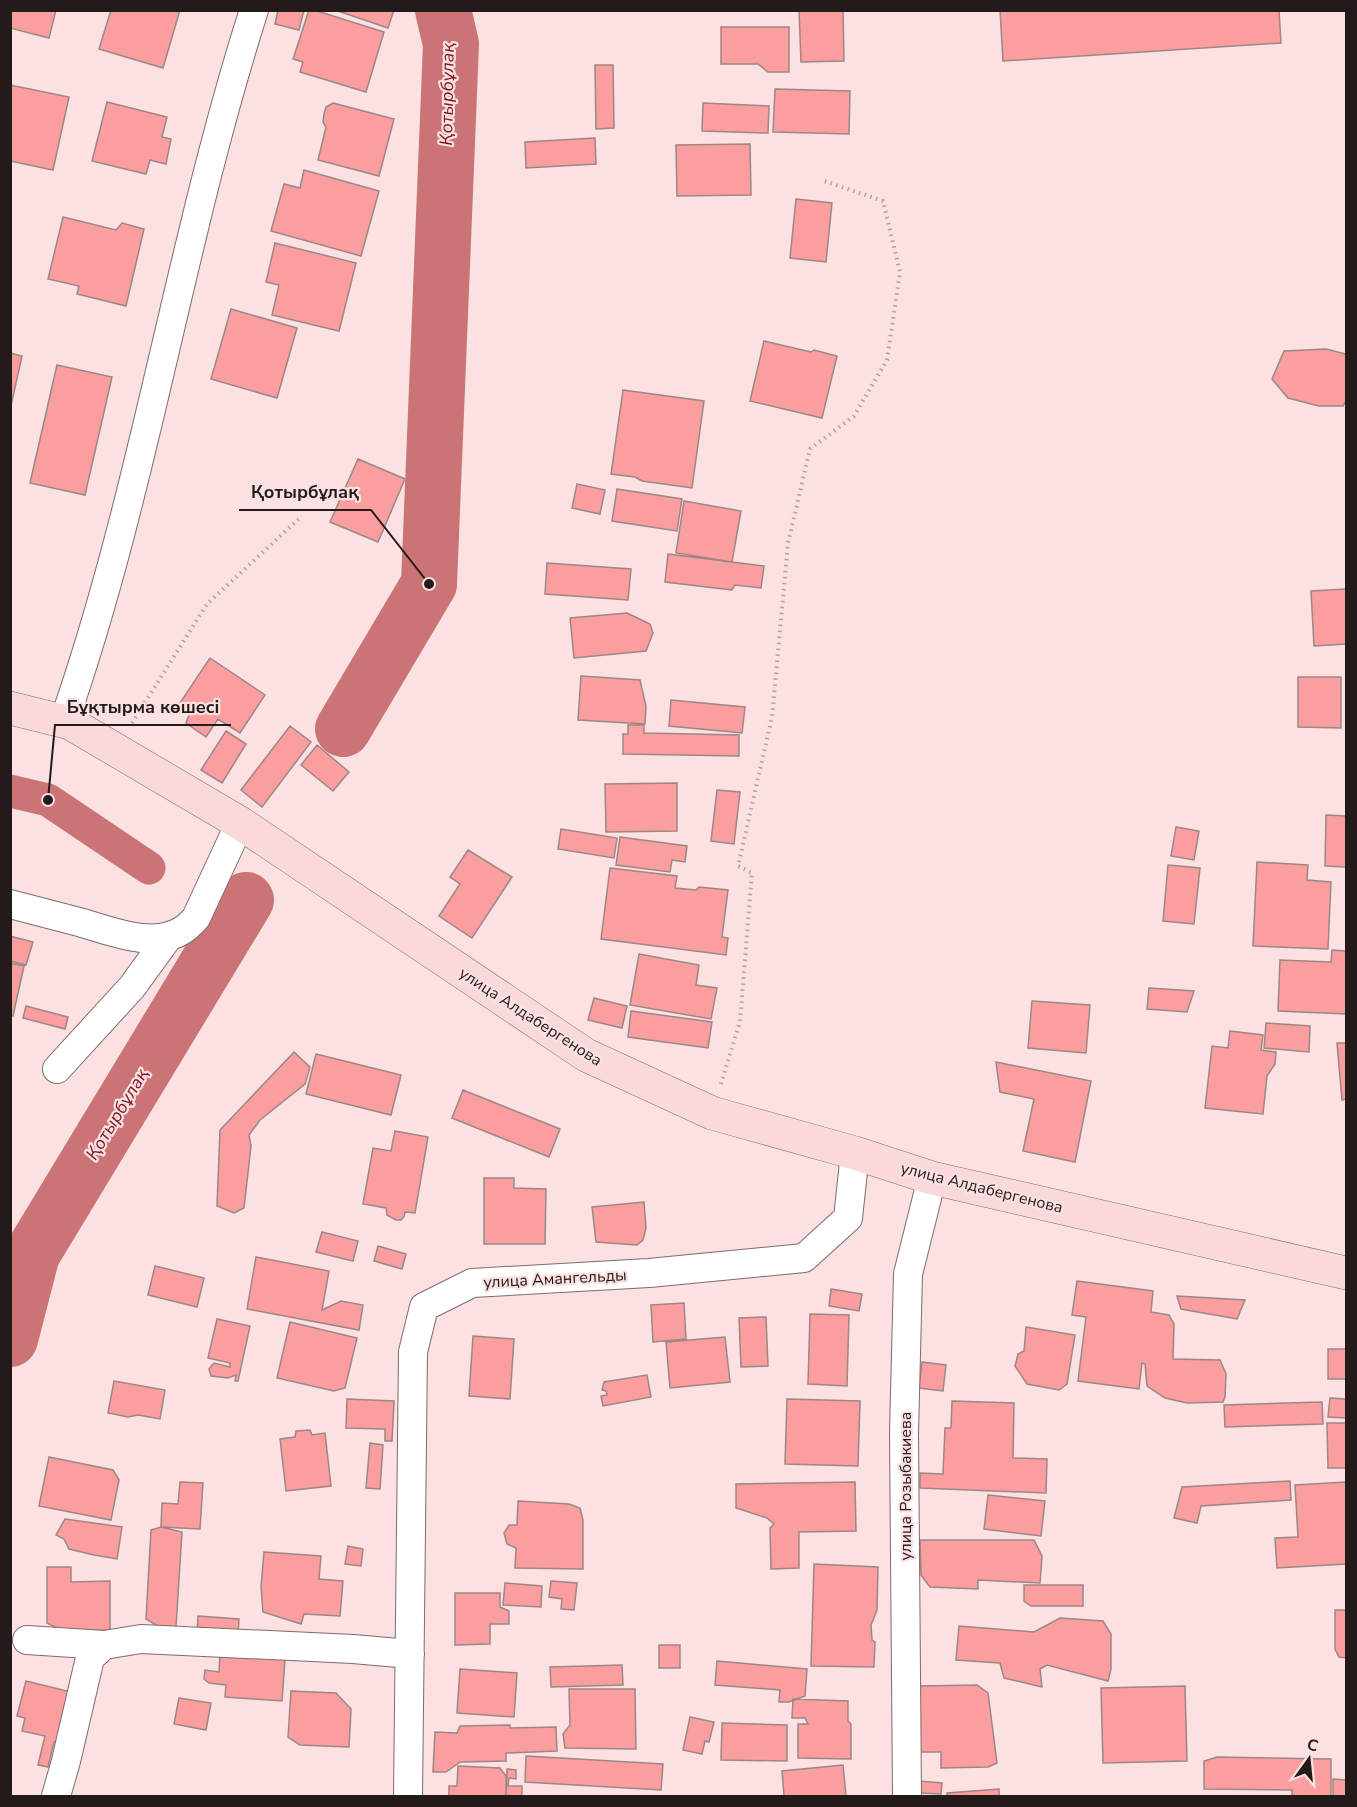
<svg xmlns="http://www.w3.org/2000/svg" width="1357" height="1807" font-family="'Nunito Sans',sans-serif">
<style>
.lines{fill:none;stroke-linecap:round;stroke-linejoin:round}
.canal{stroke:#cb7476;stroke-width:33}
.river{stroke:#cb7476;stroke-width:56}
.building{fill:#fa9ea0;stroke:#9e8686;stroke-width:1.5}
.minor-casing{stroke:#806a6a;stroke-width:30}
.secondary-casing{stroke:#806a6a;stroke-width:34}
.path{stroke:#b4a0a0;stroke-width:4;stroke-dasharray:1.5 4.5;stroke-linecap:butt}
.minor{stroke:#fff;stroke-width:28}
.secondary{stroke:#f9d9da;stroke-width:33}
.labels{text-anchor:middle;stroke-width:4.5;stroke-linejoin:round;paint-order:stroke}
.street-label{font-size:16px;fill:#231a1a;stroke:#fbe1e1}
.water-label{font-size:18px;font-style:italic;fill:#7f1425;stroke:#fbe1e1}
.leader{fill:none;stroke:#231a1a;stroke-width:2}
.callout-dot{fill:#231a1a;stroke:#fbe1e1;stroke-width:2}
.callout-label{font-size:18px;text-anchor:middle;font-weight:bold;fill:#231a1a;stroke:#fbe1e1;stroke-width:4.5;stroke-linejoin:round;paint-order:stroke}
</style>
<rect width="100%" height="100%" fill="#fbe1e1"/>
<g class="lines">
<path class="canal" d="M10 791 48 800 149 868"/>
<path class="river" d="M343 729 429 584 451 44 443 10
M10 1339 32 1254 246 900"/>
</g>
<path class="building" d="M10 10H56L49 38 10 28Z
M111 10H180L163 68 99 49Z
M278 10H304L299 30 275 24Z
M309 10H314L384 32 366 92 300 72 303 62 293 59Z
M335 10H394L388 28Z
M799 10H843L844 61 801 62Z
M1000 10H1279L1281 43 1003 61Z
M721 27H789V72H768L758 64H721Z
M595 65H613L614 128 596 129Z
M10 85 69 97 53 170 10 161Z
M775 89 850 91 849 134 773 132Z
M107 102 167 117 162 137 171 139 166 164 150 160 146 174 92 161Z
M333 103 394 119 379 176 318 160 326 127 323 122 324 114 326 107Z
M703 103 769 106 768 133 702 131Z
M595 138 596 164 526 168 525 142Z
M750 144 751 195 677 196 676 145Z
M304 170 379 191 361 256 271 231 284 184 300 188Z
M796 199 832 203 826 262 790 258Z
M63 217 116 230 122 223 144 229 126 306 77 294 79 286 48 279Z
M275 243 356 263 339 331 272 315 279 285 266 282Z
M231 309 297 328 277 398 211 379Z
M764 341 811 352 814 350 837 356 822 418 750 401Z
M1326 349 1346 354V401L1343 406H1319L1288 398 1272 379 1284 351Z
M10 353 22 356 10 410Z
M57 365 112 377 85 495 30 483Z
M623 390 704 401 692 488 642 481 635 477 611 474Z
M358 459 405 479 378 542 330 522Z
M577 484 605 490 600 514 572 508Z
M617 489 682 499 677 531 612 521Z
M684 501 741 511 732 562 676 553Z
M668 554 764 566 761 588 735 585 732 590 665 582Z
M547 563 631 569 628 600 545 594Z
M1346 589V644L1314 646 1311 591Z
M627 613 650 624 653 633 646 651 574 658 570 618Z
M210 658 265 695 240 733 218 719 206 737 186 723 191 709 180 703Z
M581 676 640 680 646 706 645 724 578 720Z
M1298 677H1341V728L1298 727Z
M671 700 745 707 742 733 669 726Z
M628 725H644V733L739 735V756L623 754V734H628Z
M290 726 311 742 262 807 241 790Z
M226 731 246 744 222 783 201 770Z
M317 745 349 772 333 791 301 765Z
M677 783V831L606 832 605 784Z
M717 790 740 792 734 844 711 841Z
M1326 815 1346 816V867L1325 866Z
M1176 827 1199 831 1194 860 1171 856Z
M561 829 617 838 614 858 558 849Z
M620 837 687 846 685 862 672 860 670 872 616 865Z
M468 850 512 877 472 938 439 916 460 884 450 877Z
M1257 862 1308 865 1307 880 1331 882 1328 949 1253 946Z
M1168 865 1200 868 1194 924 1163 921Z
M610 868 677 876 675 888 696 890 699 887 728 890 722 937 728 938 726 955 601 939Z
M10 936 33 942 26 965 10 961Z
M1332 950 1346 951V1014L1278 1011 1280 960 1331 962Z
M639 954 699 965 696 985 717 988 711 1019 630 1005Z
M10 963 24 966 13 1016H10Z
M1149 988 1194 991 1187 1012 1147 1009Z
M594 998 627 1006 622 1028 588 1020Z
M1032 1001 1090 1005 1086 1053 1028 1048Z
M26 1006 68 1017 65 1029 23 1018Z
M631 1011 712 1022 708 1048 628 1037Z
M1266 1023 1310 1026 1309 1052 1264 1048Z
M1230 1031 1263 1035 1261 1050 1276 1052 1275 1064 1267 1076 1263 1114 1205 1108 1212 1046 1228 1048Z
M1337 1043H1346V1099L1342 1100Z
M294 1052 310 1067 305 1084 260 1120 249 1135 251 1146 244 1208 234 1213 217 1206 220 1130Z
M316 1054 401 1075 391 1115 306 1094Z
M996 1062 1091 1081 1075 1162 1023 1151 1034 1099 1000 1092Z
M463 1090 560 1129 549 1157 452 1118Z
M395 1131 428 1137 415 1213 405 1212 404 1217 401 1220H396L387 1215 386 1208 363 1204 373 1148 391 1151Z
M484 1178H514V1188L546 1189 545 1244H484Z
M644 1202 646 1228 643 1240 637 1245 596 1242 592 1207Z
M322 1232 358 1241 353 1261 316 1252Z
M378 1246 406 1254 402 1269 374 1261Z
M256 1257 329 1271 322 1310 341 1301 363 1305 359 1330 247 1309Z
M155 1266 204 1278 197 1307 148 1295Z
M1077 1281 1153 1291 1151 1312 1169 1315 1174 1324 1173 1359 1220 1360 1226 1374 1225 1397 1223 1402 1187 1403 1165 1398 1147 1386 1145 1364 1142 1363 1139 1389 1078 1381 1086 1317 1072 1315Z
M831 1289 862 1294 859 1311 829 1306Z
M1177 1296 1245 1300 1237 1319 1181 1309Z
M684 1303 686 1339 653 1342 651 1305Z
M810 1314 849 1315 847 1386 808 1384Z
M766 1317 768 1366 741 1367 739 1318Z
M217 1319 250 1326 238 1381H235L236 1375 228 1378 211 1376 209 1369 214 1363 230 1367V1363L208 1358Z
M290 1322 357 1338 345 1388 334 1391 277 1378Z
M1026 1327 1075 1335 1067 1384 1059 1390 1027 1384 1015 1366 1018 1354 1024 1351Z
M473 1336 514 1339 510 1399 469 1396Z
M725 1337 730 1382 670 1388 666 1342Z
M1328 1349H1346V1379H1328Z
M922 1362 946 1365 943 1391 919 1388Z
M647 1375 651 1397 603 1406 601 1396 607 1395 606 1391 602 1390 604 1382Z
M114 1381 165 1390 160 1419 138 1415 128 1417 108 1413Z
M1330 1398 1346 1399V1418L1328 1417Z
M347 1399 394 1401 392 1441H385V1429L346 1428Z
M787 1399 860 1401 858 1466 785 1464Z
M952 1401 1014 1403 1013 1458 1047 1459 1046 1493 920 1488V1473L943 1474 945 1428H951Z
M1322 1402 1323 1424 1225 1427 1224 1405Z
M1327 1423H1346V1468H1328Z
M310 1430 312 1435 325 1433 331 1486 286 1491 280 1439 295 1437 296 1431Z
M370 1443 383 1445 380 1489 366 1488Z
M49 1457 113 1470 119 1480 111 1520 39 1506Z
M1290 1481 1291 1500 1201 1506 1197 1523 1174 1518 1182 1487Z
M180 1482 203 1483 200 1529 161 1527 162 1503 178 1504Z
M855 1482 856 1531 799 1532V1568L771 1569 770 1528 774 1524 767 1518 736 1508V1484Z
M1346 1482V1564L1277 1568 1275 1538 1298 1537 1295 1485Z
M988 1495 1045 1501 1041 1536 984 1529Z
M518 1501 569 1504 580 1508 583 1520V1569L515 1568 516 1548 507 1544 504 1533 509 1525H517Z
M65 1519 122 1527 117 1559 94 1555 69 1549 64 1539 56 1535Z
M161 1527 182 1532 176 1627 158 1626 146 1619 151 1530Z
M920 1540H1034L1042 1556 1040 1583 978 1580V1589L930 1587 921 1575Z
M348 1546 363 1549 361 1566 345 1564Z
M264 1552 321 1556 319 1579 343 1581 340 1616 304 1614 301 1624 263 1612 261 1587Z
M814 1564 878 1567 877 1610 871 1625 872 1640 875 1642 874 1667 811 1666Z
M47 1567H71V1582L110 1581V1630L63 1631 47 1623Z
M551 1581 577 1583 574 1610 561 1609 562 1599 549 1597Z
M505 1583 542 1586 541 1607 503 1605Z
M1024 1585H1083V1606H1031L1024 1601Z
M455 1593H500V1607L509 1611V1624H490V1644L455 1645Z
M1335 1610H1346V1658L1339 1657 1335 1649Z
M198 1616 239 1619 238 1637 197 1634Z
M1060 1618 1103 1621 1111 1634V1669L1108 1681 1047 1665 1040 1669 1042 1687 1004 1678 1000 1663 956 1660 959 1626 1034 1632Z
M659 1645H680V1668H659Z
M220 1655 285 1659 282 1701 225 1697 226 1685 209 1683 204 1679 205 1670 219 1672Z
M717 1661 807 1669 805 1696 789 1702H779L780 1690 715 1685Z
M622 1665 623 1685 551 1687 550 1667Z
M460 1669 517 1673 514 1717 457 1713Z
M26 1681 71 1692 59 1741 54 1742 48 1767 38 1765 45 1736 22 1731 25 1718 17 1716Z
M977 1685 988 1693 997 1763 988 1767 941 1768V1752H920L919 1686Z
M1185 1686 1187 1761 1103 1763 1101 1688Z
M569 1689H635L636 1749 565 1748 563 1734 570 1725Z
M291 1691 336 1693 351 1709 349 1747 300 1745 288 1737Z
M179 1698 211 1703 206 1730 174 1724Z
M793 1699 848 1701V1721L851 1724V1759L798 1758V1724H808L805 1718H792Z
M690 1717 714 1722 709 1742 705 1741 702 1754 683 1750Z
M722 1723 787 1725V1761L721 1760Z
M510 1725V1728L556 1727 557 1751 506 1753V1761L460 1762 446 1772H433L435 1732 457 1733 460 1726Z
M526 1756 663 1764 661 1790 525 1782Z
M1217 1757 1331 1759V1796H1292V1790L1204 1789V1761Z
M843 1765 846 1796H784L782 1771Z
M458 1766 500 1768 506 1776V1796H449V1786H457Z
M507 1769 516 1770V1779L509 1778 508 1786H522V1796H506Z
M1333 1779 1346 1780V1796H1333Z
M919 1781 942 1783 941 1794 919 1793Z
M999 1789V1796H947V1793Z"/>
<g class="lines">
<defs>
<path id="minor" d="M64 721C145 489 179 244 254 10
M10 904C33 910 56 916 79 922 104 929 139 943 166 937 179 934 187 928 196 918L240 823
M57 1069 132 987 169 936
M27 1640 104 1645
M56 1796 66 1761 90 1658 104 1645 141 1639 353 1649 410 1654
M408 1796 413 1352 424 1307 472 1283 649 1273 804 1258 848 1218 855 1153
M907 1796 904 1433 908 1274 932 1178"/>
<path id="secondary" d="M10 708 70 723 240 823 586 1055 712 1113 855 1153 932 1178 1346 1273"/>
</defs>
<use href="#minor" class="minor-casing"/>
<use href="#secondary" class="secondary-casing"/>
<path class="path" d="M132 723 207 604 302 516
M721 1084 740 1021 752 873 738 866 772 717 788 543 810 449 854 416 887 360 900 272 883 201 824 181"/>
<use href="#minor" class="minor"/>
<use href="#secondary" class="secondary"/>
</g>
<g class="labels">
<g class="street-label">
<text transform="translate(531 1016) rotate(33)" y="6">улица Алдабергенова</text>
<text transform="translate(982 1187) rotate(14)" y="6">улица Алдабергенова</text>
<text transform="translate(555 1278) rotate(-3)" y="6">улица Амангельды</text>
<text transform="translate(905 1486) rotate(-90)" y="6">улица Розыбакиева</text>
</g>
<g class="water-label">
<text transform="translate(447 94) rotate(-89)" y="6">Қотырбұлақ</text>
<text transform="translate(117 1114) rotate(-59)" y="6">Қотырбұлақ</text>
</g>
</g>
<path class="leader" d="M429 584L371 510H239M48 800L55 725H231"/>
<g class="callout-dot">
<circle cx="429" cy="584" r="6"/>
<circle cx="48" cy="800" r="6"/>
</g>
<g class="callout-label">
<text x="305" y="498">Қотырбұлақ</text>
<text x="143" y="713">Бұқтырма көшесі</text>
</g>
<rect width="1357" height="1807" fill="none" stroke="#231a1a" stroke-width="24"/>
<g transform="translate(1309 1759) rotate(15)" stroke="#fbe1e1" stroke-width="4.5" paint-order="stroke">
<path d="M0-4.5L10 22L0 15L-10 22Z" fill="#231a1a"/>
<text y="-9" font-size="16" font-weight="bold" text-anchor="middle" fill="#231a1a">С</text>
</g>
</svg>
